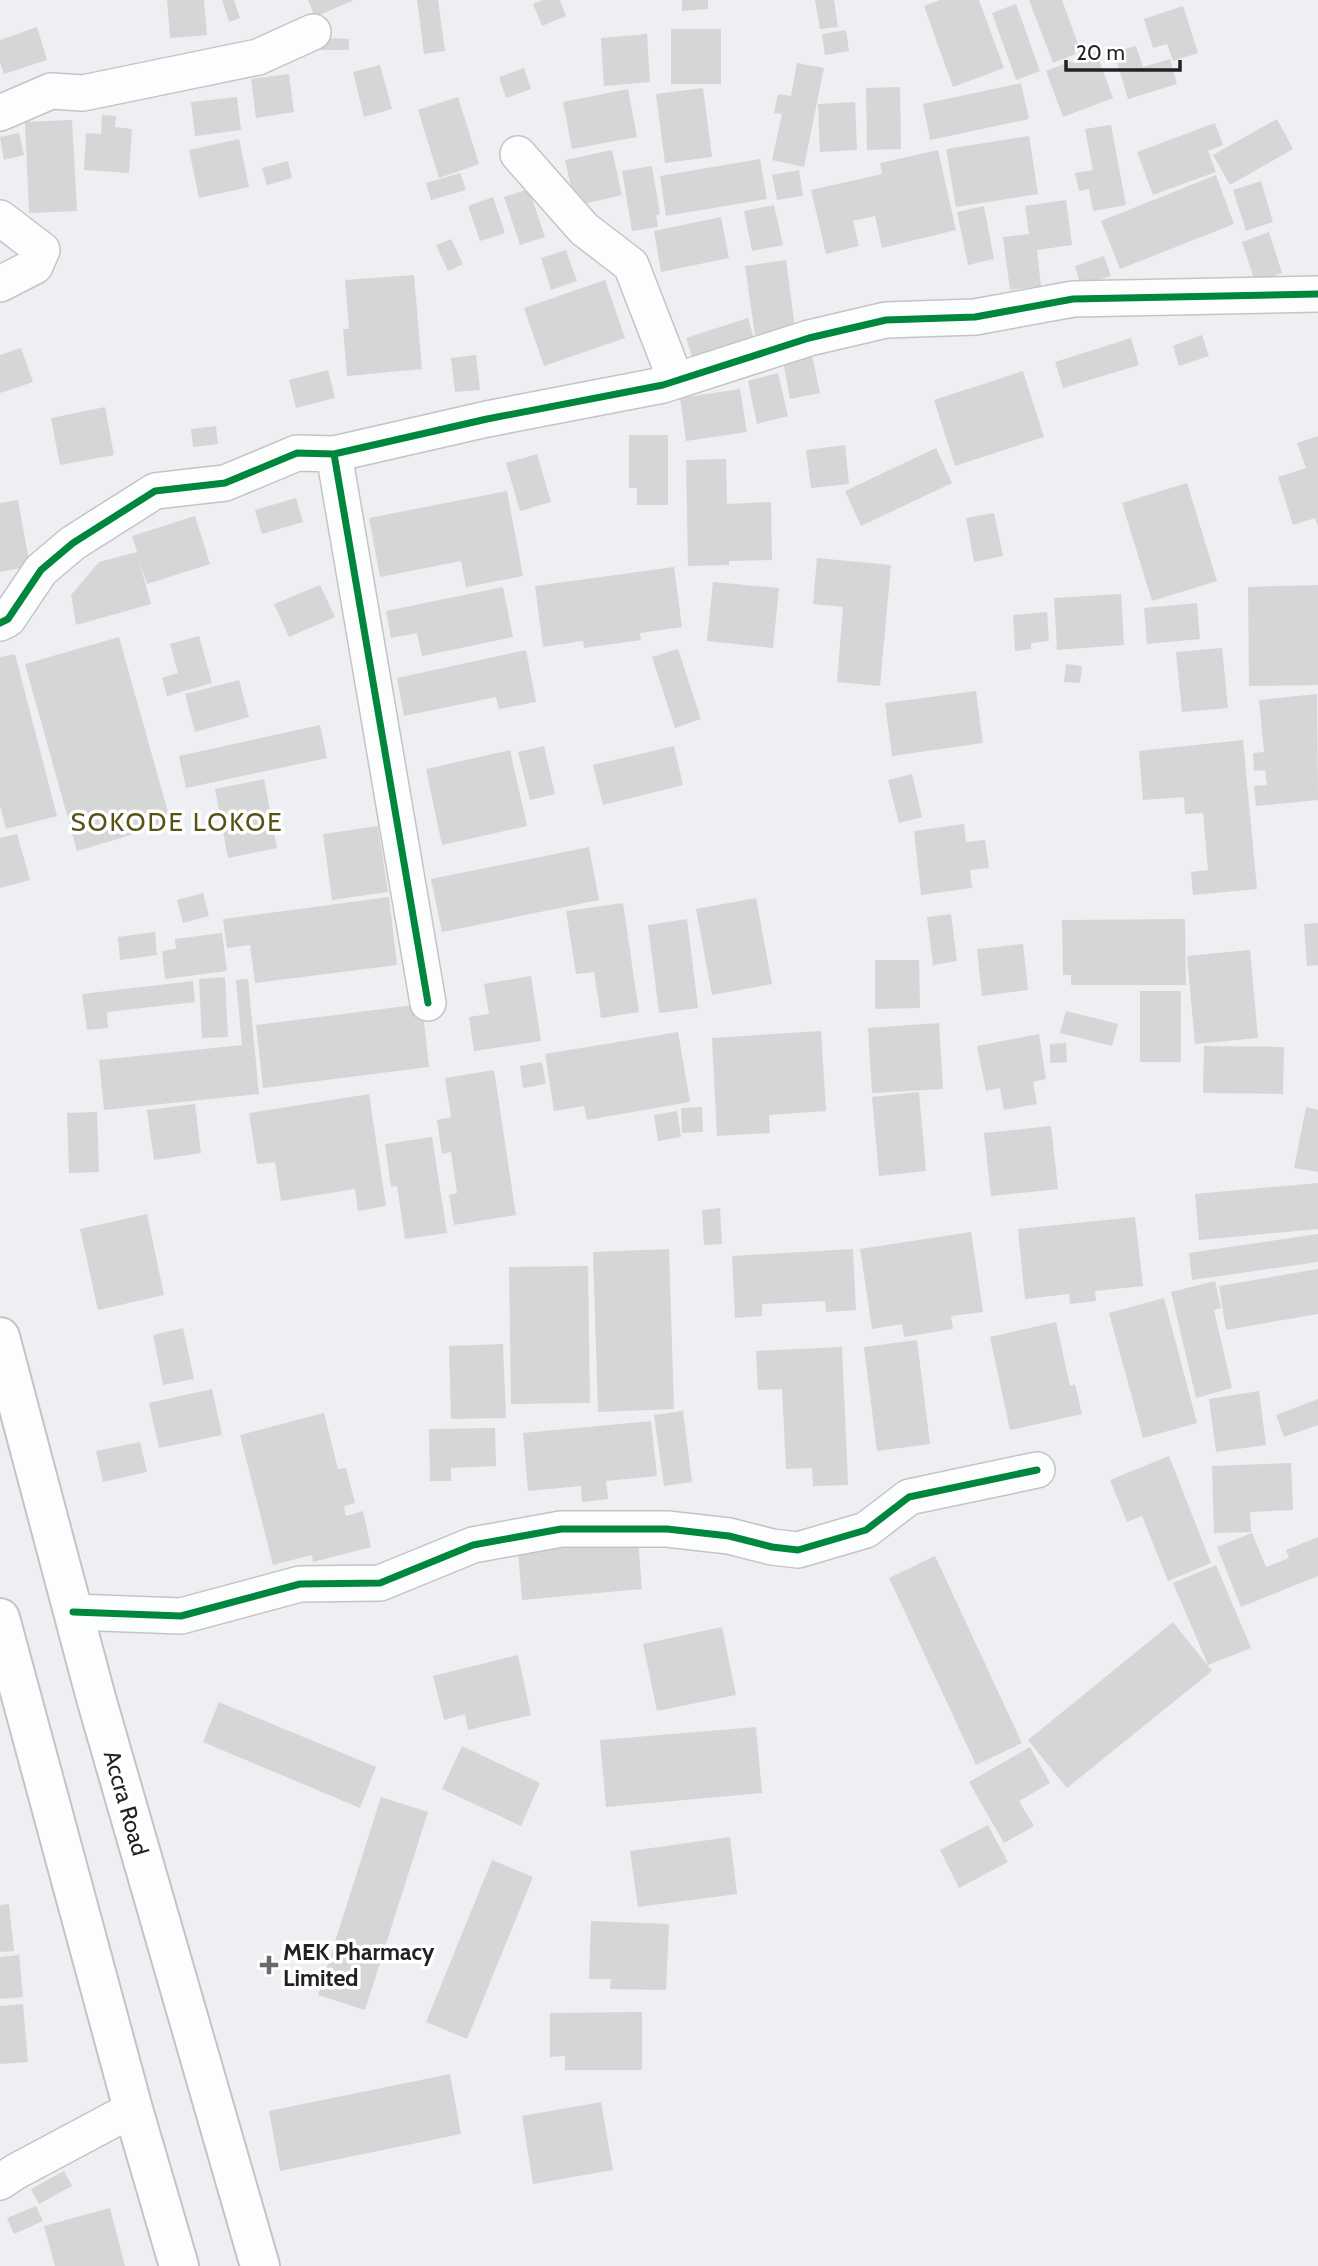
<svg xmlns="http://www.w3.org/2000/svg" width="1318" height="2266" font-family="Cabin,sans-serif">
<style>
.building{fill:#d5d6d6}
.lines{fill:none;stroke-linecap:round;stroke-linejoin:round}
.street-casing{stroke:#c3c4c6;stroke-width:38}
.primary-casing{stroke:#c3c4c6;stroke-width:42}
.street{stroke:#fcfdfd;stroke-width:35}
.primary{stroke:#fcfdfd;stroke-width:38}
.cycleway-casing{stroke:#fff;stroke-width:11}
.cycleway{stroke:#00873e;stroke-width:7}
.poi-dot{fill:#686a6c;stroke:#fff;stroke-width:2.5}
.labels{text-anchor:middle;stroke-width:7;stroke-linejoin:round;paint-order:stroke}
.street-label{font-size:23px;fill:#212224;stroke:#fff}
.poi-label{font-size:23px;font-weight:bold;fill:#212224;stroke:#fff;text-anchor:start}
.quarter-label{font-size:26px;letter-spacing:2px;fill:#585215;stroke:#fff}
</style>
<rect width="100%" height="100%" fill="#edeff2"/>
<path class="building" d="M167 0H204L207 35 170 38Z
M222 0H234L240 18 229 22Z
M308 0H354L315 17Z
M417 0H438L445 51 424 54Z
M542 0H560L566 16 542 26 533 4Z
M682 0H708V9L682 11Z
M815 0H834L838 27 820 29Z
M940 0H979L1004 68 953 87 924 6Z
M1029 0H1062L1081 52 1053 63Z
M1016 4 1040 71 1016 80 992 13Z
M1183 6 1198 53 1173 61 1167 44 1153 48 1144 19Z
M37 27 47 60 4 74 0 62V40Z
M671 29H721V84H671Z
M846 30 849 51 825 55 822 34Z
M647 34 650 82 604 86 601 38Z
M320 38 349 39V50H321Z
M1136 46 1143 67 1170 59 1177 84 1128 99 1114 52Z
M1096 52 1113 98 1063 117 1046 71Z
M797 63 824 68 804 167 772 160 782 114 774 113 778 94 791 96Z
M380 65 392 109 364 117 353 72Z
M524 68 531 89 506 98 499 77Z
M289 74 294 112 256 118 251 79Z
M1021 83 1029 119 930 140 923 104Z
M900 87 901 149 867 150 866 88Z
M703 88 712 157 665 163 656 94Z
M628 89 637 137 572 149 563 102Z
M237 97 241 130 195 136 191 102Z
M458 97 479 164 439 178 418 110Z
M855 102 857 150 820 152 818 104Z
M102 115 116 116 115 127 132 129 129 173 84 170 86 133 101 134Z
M1277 119 1293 149 1230 185 1213 155Z
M72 120 77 211 29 213 25 122Z
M1215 123 1223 145 1208 151 1216 172 1153 195 1137 152Z
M1111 125 1126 205 1093 211 1089 189 1079 191 1075 173 1093 170 1085 129Z
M19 133 24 155 4 160 0 137Z
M1029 136 1038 194 956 207 946 149Z
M239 139 249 187 199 198 189 150Z
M612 150 622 195 575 206 565 160Z
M938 150 956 230 882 248 875 216 853 221 859 246 826 254 811 190 882 174 880 163Z
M760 159 767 199 666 216 660 176Z
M288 161 292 178 267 185 262 168Z
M652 166 660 214 656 215 658 227 632 231 622 171Z
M799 170 803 196 777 200 772 175Z
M460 173 466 190 431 200 426 183Z
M1216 175 1234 224 1120 269 1101 221Z
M1261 181 1273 222 1246 231 1233 190Z
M529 189 545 237 520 245 504 197Z
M493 197 505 233 480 241 468 206Z
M1066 200 1072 245 1037 250 1041 286 1010 290 1003 237 1029 234 1025 206Z
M774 205 783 245 752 251 744 211Z
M984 206 994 259 968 265 957 212Z
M721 217 729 258 661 272 654 231Z
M1269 232 1282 273 1255 282 1242 242Z
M451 239 463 264 448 271 436 245Z
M566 250 577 281 551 290 541 258Z
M1104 256 1111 276 1081 286 1075 266Z
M786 260 795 329 755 335 745 266Z
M414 275 422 369 347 376 343 329H349L345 280Z
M605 280 625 338 544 366 524 308Z
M748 318 755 342 694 362 686 338Z
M1202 335 1209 356 1179 366 1173 346Z
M1131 338 1139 365 1063 388 1055 362Z
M21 348 33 382 0 393V355Z
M476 355 480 390 455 392 451 358Z
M812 355 820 393 790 399 783 361Z
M328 370 335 398 296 408 289 380Z
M1023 371 1044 437 955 466 934 400Z
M778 373 788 416 757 424 748 381Z
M740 389 747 432 686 441 680 398Z
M105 407 114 455 60 465 51 418Z
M216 426 218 444 193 447 191 429Z
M629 435H668V505H637V488H629Z
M1318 436V526L1315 518 1293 525 1278 477 1306 468 1297 443Z
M845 445 849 484 811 488 806 450Z
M936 448 952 483 861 526 845 491Z
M537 454 551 502 520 511 506 463Z
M726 459 727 504 771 502 772 560 729 561V565L688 566 686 460Z
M1187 483 1217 581 1152 601 1122 503Z
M507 491 523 576 466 587 461 561 380 577 369 518Z
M296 498 303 522 262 534 255 510Z
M18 500 30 566 0 572V503Z
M994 513 1003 556 974 562 966 518Z
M195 516 210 564 147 584 139 561 151 604 76 625 71 595 99 562 137 552 132 536Z
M817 558 891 565 880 686 837 682 843 607 813 604Z
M674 567 682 627 640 633 641 640 584 648 583 641 543 647 535 586Z
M713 582 779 588 773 648 707 641Z
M320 585 335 617 289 637 274 604Z
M1318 585V685L1249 686 1248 587Z
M503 587 513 637 422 656 417 633 391 638 386 611Z
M1121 594 1124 645 1057 650 1054 598Z
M1197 603 1200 639 1147 644 1144 608Z
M1047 612 1049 641 1031 643V649L1015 651 1013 615Z
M199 636 212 683 167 696 162 678 178 673 170 644Z
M119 637 171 823 77 851 25 664Z
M1222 648 1228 708 1182 712 1176 652Z
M678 649 701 719 675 728 652 657Z
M526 650 536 702 499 709 496 697 404 716 397 678Z
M15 654 57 816 6 829 0 806V657Z
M1066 664 1082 666 1080 683 1064 682Z
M239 680 249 717 195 732 185 694Z
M976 691 983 743 892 756 885 703Z
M1317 694 1318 800 1256 806 1254 786 1267 785 1265 770 1254 771 1253 753 1264 752 1259 700Z
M320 725 327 758 186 788 179 756Z
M1243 740 1257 889 1193 895 1191 872 1208 870 1203 813 1185 814 1184 797 1143 800 1139 751Z
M544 746 555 794 530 800 518 752Z
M674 746 683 785 603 805 593 765Z
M510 750 527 826 442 845 426 769Z
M912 774 922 817 899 823 888 780Z
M264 779 277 848 228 858 215 789Z
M964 824 966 842 985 840 989 868 970 870 972 888 921 895 914 831Z
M378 826 388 892 332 900 323 834Z
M17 834 30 880 0 888V838Z
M589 847 599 900 442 932 431 879Z
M203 893 209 916 183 923 177 900Z
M389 897 397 965 255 983 250 945 227 948 223 919Z
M756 898 772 984 712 995 696 909Z
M623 903 639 1012 601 1018 594 972 576 974 566 911Z
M951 914 957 961 933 965 927 917Z
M687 919 698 1008 659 1013 648 925Z
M1185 919 1186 985H1071V975H1063L1062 920Z
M1318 923V965L1307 966 1304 924Z
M155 932 157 955 120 960 118 937Z
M222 933 227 971 165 979 162 951 176 949 175 939Z
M1023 944 1028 990 982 996 977 949Z
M1250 950 1258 1038 1195 1044 1187 956Z
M875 960H919L920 1008 875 1009Z
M531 976 541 1041 474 1051 469 1017 489 1014 484 984Z
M225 977 228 1037 202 1038 199 979Z
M248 979 259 1094 104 1110 99 1060 242 1045 236 980Z
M193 981 195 1002 107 1012 108 1028 87 1030 82 994Z
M1140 991H1181V1062H1140Z
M422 1004 429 1067 263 1088 256 1025Z
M1066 1011 1118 1024 1112 1046 1060 1033Z
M939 1023 943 1089 872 1093 868 1028Z
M821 1031 826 1111 769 1115 770 1133 717 1136 712 1038Z
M678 1032 690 1102 587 1120 584 1106 554 1111 545 1054Z
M1039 1034 1046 1079 1033 1082 1037 1104 1004 1110 1000 1088 986 1091 977 1046Z
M1066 1043 1067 1062 1050 1063V1044Z
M1204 1046 1284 1047 1283 1094 1203 1093Z
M542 1062 546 1084 523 1088 520 1066Z
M494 1070 516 1215 454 1225 449 1195 457 1193 451 1152 442 1154 437 1120 451 1117 445 1078Z
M919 1092 926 1171 879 1176 872 1097Z
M369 1094 386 1206 358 1211 355 1189 281 1201 275 1162 257 1164 249 1113Z
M195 1104 201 1153 154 1160 147 1110Z
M702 1107 703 1132 682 1133 681 1108Z
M1306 1107 1318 1110V1172L1294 1168Z
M677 1111 681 1137 658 1141 654 1115Z
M97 1112 99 1172 69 1173 67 1113Z
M1051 1126 1058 1189 991 1196 984 1133Z
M432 1137 447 1233 405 1239 397 1186 391 1187 385 1144Z
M1318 1183V1229L1199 1240 1195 1194Z
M720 1208 722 1244 704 1245 702 1210Z
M147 1214 164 1295 98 1310 80 1229Z
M1135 1217 1143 1286 1095 1291 1096 1301 1070 1304 1069 1294 1025 1299 1018 1229Z
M971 1232 983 1312 951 1316 953 1329 904 1337 902 1324 872 1329 860 1249Z
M1318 1234V1262L1192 1280 1189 1253Z
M669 1249 674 1409 598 1412 593 1252Z
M853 1249 856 1310 826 1312 825 1301 762 1304V1316L735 1318 732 1256Z
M588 1266 590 1403 511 1404 509 1267Z
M1318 1269V1314L1226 1330 1219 1286Z
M1215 1281 1221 1308 1214 1310 1232 1388 1196 1398 1171 1292Z
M1164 1298 1197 1423 1143 1438 1109 1313Z
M1056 1322 1070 1386 1075 1384 1082 1414 1010 1430 990 1337Z
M183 1328 194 1379 163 1385 153 1335Z
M917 1340 930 1444 877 1451 864 1347Z
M503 1344 506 1418 451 1419 449 1346Z
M842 1347 848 1485 813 1486 812 1468 786 1469 782 1389 758 1390 756 1351Z
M212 1389 222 1435 159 1448 149 1403Z
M1259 1391 1266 1445 1216 1452 1209 1399Z
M1318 1399V1425L1284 1437 1276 1415Z
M683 1411 692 1482 664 1486 654 1415Z
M324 1413 338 1469 346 1468 355 1503 344 1506 346 1516 363 1511 371 1547 313 1562 312 1555 273 1565 240 1435Z
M651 1421 657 1476 606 1481 608 1499 582 1502 581 1486 528 1491 523 1433Z
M495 1428 496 1466 451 1468V1481H430L429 1429Z
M140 1442 147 1472 103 1482 96 1451Z
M1169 1456 1211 1563 1168 1581 1142 1516 1127 1522 1110 1480Z
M1291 1463 1293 1510 1250 1512 1251 1532 1214 1533 1212 1466Z
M1252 1533 1266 1567 1289 1558 1286 1550 1318 1537V1576L1241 1607 1217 1547Z
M638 1540 642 1589 522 1600 518 1551Z
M935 1556 1022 1743 976 1765 889 1578Z
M1216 1565 1251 1648 1208 1665 1173 1583Z
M1173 1622 1212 1671 1067 1788 1028 1740Z
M722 1627 736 1695 657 1711 643 1644Z
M518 1655 531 1715 468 1730 465 1714 444 1720 433 1676Z
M219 1702 376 1767 360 1808 203 1742Z
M756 1727 762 1793 606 1807 600 1740Z
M462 1746 540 1783 521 1826 442 1789Z
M1030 1747 1050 1783 1019 1801 1034 1826 1004 1843 969 1782Z
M381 1797 428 1812 365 2010 318 1995Z
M988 1825 1008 1862 959 1888 940 1850Z
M730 1837 737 1894 638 1907 630 1851Z
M492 1860 533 1877 467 2039 426 2022Z
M9 1904 14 1951 0 1952V1905Z
M591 1921 669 1924 666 1990 610 1989 611 1979H589Z
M19 1955 23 1997 0 1999V1957Z
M23 2004 28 2062 0 2064V2006Z
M642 2012V2070H565V2056L550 2057V2013Z
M450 2074 461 2134 280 2171 269 2111Z
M601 2102 613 2170 533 2184 522 2116Z
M64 2171 72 2186 39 2204 31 2189Z
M36 2206 43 2221 14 2234 7 2218Z
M110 2208 125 2266H55L44 2226Z"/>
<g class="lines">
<defs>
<path id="street" d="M0 113 51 91 83 93 258 57 313 32
M518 154 584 229 631 265 676 381
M0 218 42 250 35 266 0 284
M334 454 428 1003
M0 623 8 619 41 570 73 543 155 491 225 483 297 453 334 454 487 419 663 385 809 338 886 320 975 317 1073 299 1318 294
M73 1612 181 1616 300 1584 380 1583 473 1545 561 1529H667L729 1536 772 1547 798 1550 866 1530 909 1497 1037 1470
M0 2182 15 2172 133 2109"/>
<path id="primary" d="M0 1337 96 1698 260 2266
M0 1618 133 2109 179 2266"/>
</defs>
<use href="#street" class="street-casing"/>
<use href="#primary" class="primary-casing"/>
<use href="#street" class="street"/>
<use href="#primary" class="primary"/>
<defs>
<path id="cycleway" d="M334 454 428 1003
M0 623 8 619 41 570 73 543 155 491 225 483 297 453 334 454 487 419 663 385 809 338 886 320 975 317 1073 299 1318 294
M73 1612 181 1616 300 1584 380 1583 473 1545 561 1529H667L729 1536 772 1547 798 1550 866 1530 909 1497 1037 1470"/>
</defs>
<use href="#cycleway" class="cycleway-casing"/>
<use href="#cycleway" class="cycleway"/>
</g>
<path class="poi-dot" d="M265.5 1954.5h7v7h7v7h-7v7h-7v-7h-7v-7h7z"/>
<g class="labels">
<g class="street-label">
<text transform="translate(126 1803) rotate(74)" y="8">Accra Road</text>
</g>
<g class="poi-label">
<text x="283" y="1960">MEK Pharmacy<tspan x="283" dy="26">Limited</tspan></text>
</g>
<g class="quarter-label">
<text x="177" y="831">SOKODE LOKOE</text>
</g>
</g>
<path d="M1066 60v10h114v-10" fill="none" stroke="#212224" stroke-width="3.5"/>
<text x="1076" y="60" font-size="21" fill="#212224" stroke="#ffffff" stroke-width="5" paint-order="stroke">20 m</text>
</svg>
